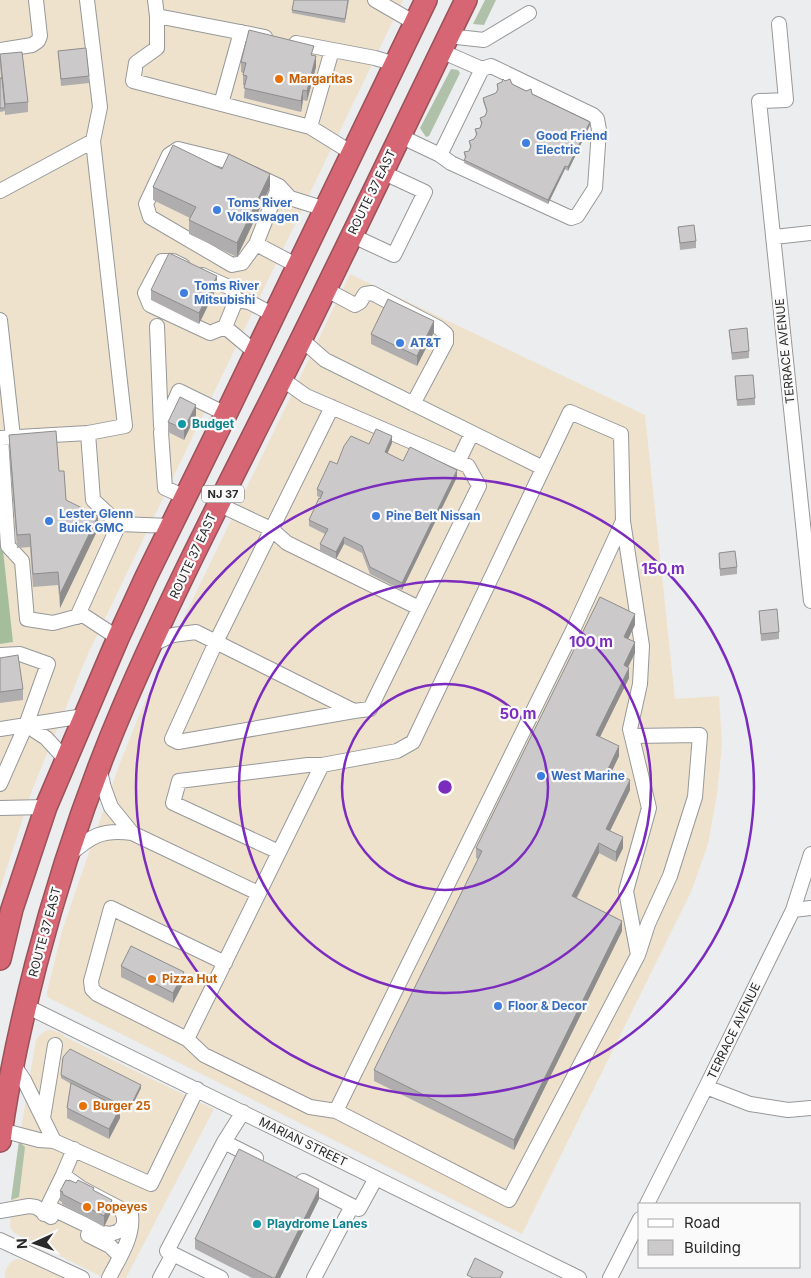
<svg xmlns="http://www.w3.org/2000/svg" width="811" height="1278" font-family="Inter,sans-serif">
<style>
.commercial{fill:#eee2cd}
.green{fill:#afc1a9}
.forest{fill:#a4be9b}
.lines{fill:none;stroke-linecap:round;stroke-linejoin:round}
.minor-casing{stroke:#979899;stroke-width:16}
.highway-casing{stroke:#9a5159;stroke-width:24}
.minor{stroke:#fff;stroke-width:14}
.highway{stroke:#d66673;stroke-width:21}
.wall{fill:#afadad}
.shaded-wall{fill:#8e8d8d}
.building{fill:#cbc9c9;stroke:#8e8d8d}
.ring{fill:none;stroke:#7b2cbf;stroke-width:2.5}
.food-dot{fill:#e8710a;stroke:#fafafb;stroke-width:2}
.shop-dot{fill:#3f7fe0;stroke:#fafafb;stroke-width:2}
.culture-dot{fill:#0f9aa8;stroke:#fafafb;stroke-width:2}
.labels{text-anchor:middle;stroke-width:4.5;stroke-linejoin:round;paint-order:stroke}
.shield{fill:#fafafb;stroke:#686869;stroke-width:1}
.shield-label{font-size:11px;font-weight:bold;fill:#2a2a2a}
.food-label{font-size:12px;font-weight:bold;fill:#c56008;stroke:#fafafb;text-anchor:start}
.shop-label{font-size:12px;font-weight:bold;fill:#366cbe;stroke:#fafafb;text-anchor:start}
.street-label{font-size:12px;fill:#2a2a2a;stroke:#fafafb}
.culture-label{font-size:12px;font-weight:bold;fill:#0d838f;stroke:#fafafb;text-anchor:start}
.centre{fill:#7b2cbf;stroke:#fafafb;stroke-width:2.5}
.ring-label{font-size:15px;text-anchor:middle;font-weight:bold;fill:#7b2cbf;stroke:#fafafb;stroke-width:4.5;stroke-linejoin:round;paint-order:stroke}
</style>
<rect width="100%" height="100%" fill="#ecedee"/>
<path class="commercial" d="M0 0H403L87 656 31 793 0 889V644L13 642 0 527Z
M350 274 645 415 675 699 719 696 722 744 717 794 708 844 691 892 522 1234 47 997V992L62 931 118 768 138 718 160 667Z
M50 1030 59 1032 65 1037 214 1109 126 1278H104L14 1233 10 1227 11 1200 19 1141 36 1040 39 1036 45 1031Z
M16 1259 28 1261 63 1278H5V1271L10 1263Z"/>
<path class="green" d="M485 0H496L484 25 473 24Z
M451 69 458 70 460 73 429 136 426 137 420 128Z
M19 1141 25 1147 19 1197 11 1200Z"/>
<path class="forest" d="M2 541 13 642 0 644V542Z"/>
<g class="lines">
<defs>
<path id="minor" d="M87 0 100 107 93 141 125 426 88 433 93 500 119 524 171 526
M155 0 157 16V48L136 63 133 81 310 127 352 153
M375 0 415 23
M157 16 265 37
M779 24 786 100 759 101 811 601
M448 36 484 40 529 13
M296 43 375 58 395 64
M0 50 32 45 38 41 40 36 36 0
M221 104 241 32
M310 127 332 50
M400 136 440 155 482 69 441 51
M440 155 451 163 571 218 577 216 595 188 599 130 597 119 593 115 491 66 482 69
M279 186 256 244 242 263 232 265 150 217 146 204 169 155 178 149 223 160 279 186 290 198 325 209
M0 191 93 141
M351 235 394 255 425 192 382 172
M774 237 811 233
M256 244 298 266
M183 266 173 261H162L145 293 150 305 210 333 225 327 256 353
M202 275 231 288 236 300 249 302 274 315
M325 289 355 305 360 302 365 294 372 293 439 328 446 334V342L413 404
M0 320 13 437
M157 326 161 426
M225 327 236 300
M301 339 325 360 543 468
M332 407 216 642 172 739 178 742 354 711
M88 433 1 438 8 546 22 561 27 619 53 623 83 615 118 638
M458 462 472 433
M185 497 165 488 161 432 179 391 226 414
M218 504 271 529 287 543 419 608
M77 617 119 524
M151 645 173 635 196 632 354 711 370 709 479 486 468 466 306 396 282 379
M0 655 20 654 48 664 26 725 0 784
M26 725 46 738 67 761
M0 729 84 716
M632 736 700 735 695 797 670 876 648 924 639 952
M99 768 104 788 111 807 132 833
M0 808 46 807
M279 852 173 803 179 781 308 765H322
M69 855C91 836 102 829 132 833L258 893
M793 910 811 908
M26 1006 579 1278
M187 1039 322 765 397 751 413 742 570 412 621 434 623 521 573 630 336 1111 310 1107 204 1055 187 1039 97 994 92 989 91 981 111 908 225 963
M13 1064 24 1080 54 1141
M706 1087 750 1104 788 1110 811 1108
M336 1111 509 1200 638 955 626 891 649 808 630 729 640 684 642 646 623 521
M43 1118 55 1045
M1 1130 39 1140 54 1141 151 1184 197 1089
M224 1142 256 1158
M303 1181 352 1206
M647 1204 706 1087 793 910 811 854
M0 1211 29 1206 36 1207 51 1217
M44 1214 55 1210 103 1233 111 1234 119 1231 124 1225V1217L121 1209 81 1188 63 1175
M44 1214 63 1175 74 1149
M88 1235 110 1246 120 1256
M0 1240 82 1278
M173 1254 221 1278
M109 1278C119 1258 134 1237 131 1214
M160 1278 173 1254 167 1251 224 1142 243 1112
M314 1278 352 1206 359 1209 376 1178
M610 1278 640 1219"/>
<path id="highway" d="M0 959 12 909 46 807 118 638 146 577 231 404 426 0
M0 1141C8 1081 21 1023 36 964 59 876 88 789 124 705 171 595 227 488 281 380 344 254 404 127 466 0"/>
</defs>
<use href="#minor" class="minor-casing"/>
<use href="#highway" class="highway-casing"/>
<use href="#minor" class="minor"/>
<use href="#highway" class="highway"/>
</g>
<path class="wall" d="M349 0 345 23 292 13V10Z
M58 51 89 76V83L61 86Z
M0 54 28 102V112L5 115V111L0 112V78H1L0 66Z
M314 56 316 67 307 101 303 100 301 112 244 98 245 86 243 85V73L241 72V62Z
M497 84H512L532 94 590 125 568 171 565 169 548 204 464 163 465 159 464 152 469 151 470 147 469 141 474 139 476 136 475 129 480 128 481 124 480 118 485 116 487 113 483 101V98L496 93 498 90Z
M222 169 270 187 237 257 189 234V220L190 218 153 200V187Z
M678 227 696 241V248L680 250Z
M217 287 199 324 151 300V290Z
M729 330 749 351V358L732 360Z
M434 332 417 366 371 344V334Z
M735 376 755 398V405L737 406Z
M196 415 184 440 168 432V422Z
M9 435 59 471 66 500 98 529 60 608 58 585 33 587 30 547 17 548 9 448Z
M392 443 387 454 403 461 457 477 402 590 370 574 362 553 344 544 336 559 320 551V544L325 534 309 526V520L321 498 317 496V489L337 464 369 444Z
M719 553 737 567V574L720 576Z
M759 611 779 632V639L761 641Z
M635 625 628 639 635 653 628 667 629 678 600 737 619 756 612 771 630 790 610 831 623 848 616 862 599 853 577 898 622 931 514 1150 374 1081V1070L478 859 476 858V848Z
M0 658 23 689V700L0 703Z
M121 966 184 982 173 1003 121 977Z
M61 1075 141 1088 129 1112 120 1108V1118L109 1139 67 1118V1108L71 1084 61 1078Z
M60 1191H94L112 1210 104 1227 62 1204V1202L60 1201Z
M319 1199 280 1278H252L195 1249V1239Z"/>
<path class="shaded-wall" d="M316 56V67L307 101V91Z
M303 90V100L301 112V101Z
M590 122V125L568 171V167Z
M565 166V169L548 204V200Z
M270 174V187L237 257V243Z
M217 276V287L199 324V313Z
M434 321V332L417 366V356Z
M196 405V415L184 440V429Z
M392 436V443L385 459V452Z
M457 470V477L402 590V583Z
M98 516V529L60 608V594Z
M344 537V544L336 559V552Z
M635 614V625L624 647V637Z
M635 642V653L624 675V665Z
M629 668V678L596 745V735Z
M619 746V756L608 779V769Z
M630 780V790L606 839V829Z
M623 837V848L616 862V852Z
M599 843V853L572 906V896Z
M622 921V931L514 1150V1140Z
M184 972V982L173 1003V993Z
M141 1085V1088L129 1112V1109Z
M120 1108V1118L109 1139V1129Z
M319 1189V1199L280 1278H275Z
M112 1200V1210L104 1227V1216Z"/>
<path class="building" d="M294 0H348L345 19 292 10Z
M249 30 314 46 311 55 316 56 307 91 303 90 301 101 244 88 247 76 243 75 246 63 241 62Z
M86 48 89 76 61 79 58 51Z
M22 52 28 102 5 104 0 54Z
M0 78H2L5 108H0Z
M503 79 505 81 510 79 512 84 526 91 531 89 532 94 590 122 568 167 565 166 548 200 464 160 466 157 464 152 469 151 471 146 469 141 474 139 477 134 475 129 480 128 482 123 480 118 485 116 487 111 483 98 496 93 498 89 497 84 502 82Z
M173 145 222 169 229 154 270 174 237 243 189 220 196 207 153 187Z
M694 225 696 241 680 243 678 227Z
M169 253 217 276 199 313 151 290Z
M388 299 434 321 417 356 371 334Z
M747 328 749 351 732 353 729 330Z
M753 375 755 398 737 400 735 376Z
M180 397 196 405 184 429 168 422Z
M376 429 392 436 385 452 403 461 410 447 457 470 402 583 370 567 362 546 344 537 336 552 320 544 328 529 309 520 319 498 320 499 323 492 317 489 330 461 337 464 344 446 351 436 369 444Z
M56 431 59 471H64L66 500 98 516 60 594 58 572 33 574 30 534 17 535 9 435Z
M735 551 737 567 720 569 719 553Z
M600 597 635 614 624 637 635 642 624 665 629 668 596 735 619 746 608 769 630 780 606 829 623 837 616 852 599 843 572 896 622 921 514 1140 374 1070 482 851 476 848Z
M777 609 779 632 761 634 759 611Z
M18 655 23 689 0 692V658Z
M131 946 184 972 173 993 121 966Z
M70 1049 141 1085 129 1109 61 1075 63 1057Z
M71 1083 120 1108 109 1129 67 1108Z
M239 1149 319 1189 275 1278H273L195 1239Z
M66 1180 69 1181V1180L76 1183 78 1180 94 1188 93 1190 112 1200 104 1216 62 1194 63 1192 60 1191Z
M475 1258 503 1272 500 1278H473L467 1275Z"/>
<g class="ring">
<circle cx="445" cy="787" r="103"/>
<circle cx="445" cy="787" r="206"/>
<circle cx="445" cy="787" r="309"/>
</g>
<g class="food-dot">
<circle cx="279" cy="79" r="5"/>
<circle cx="152" cy="979" r="5"/>
<circle cx="83" cy="1106" r="5"/>
<circle cx="87" cy="1207" r="5"/>
</g>
<g class="shop-dot">
<circle cx="526" cy="143" r="5"/>
<circle cx="217" cy="210" r="5"/>
<circle cx="184" cy="293" r="5"/>
<circle cx="400" cy="343" r="5"/>
<circle cx="376" cy="516" r="5"/>
<circle cx="49" cy="521" r="5"/>
<circle cx="541" cy="776" r="5"/>
<circle cx="498" cy="1006" r="5"/>
</g>
<g class="culture-dot">
<circle cx="182" cy="424" r="5"/>
<circle cx="257" cy="1224" r="5"/>
</g>
<g class="labels">
<rect class="shield" x="202" y="485.5" width="42" height="17" rx="4"/>
<g class="shield-label">
<text x="223" y="498">NJ 37</text>
</g>
<g class="food-label">
<text x="289" y="83">Margaritas</text>
<text x="162" y="983">Pizza Hut</text>
<text x="93" y="1110">Burger 25</text>
<text x="97" y="1211">Popeyes</text>
</g>
<g class="shop-label">
<text x="536" y="140">Good Friend<tspan x="536" dy="14">Electric</tspan></text>
<text x="227" y="207">Toms River<tspan x="227" dy="14">Volkswagen</tspan></text>
<text x="194" y="290">Toms River<tspan x="194" dy="14">Mitsubishi</tspan></text>
<text x="410" y="347">AT&amp;T</text>
<text x="59" y="518">Lester Glenn<tspan x="59" dy="14">Buick GMC</tspan></text>
<text x="386" y="520">Pine Belt Nissan</text>
<text x="551" y="780">West Marine</text>
<text x="508" y="1010">Floor &amp; Decor</text>
</g>
<g class="street-label">
<text transform="translate(372 192) rotate(-64)" y="4">ROUTE 37 EAST</text>
<text transform="translate(785 351) rotate(-96)" y="4">TERRACE AVENUE</text>
<text transform="translate(193 556) rotate(-65)" y="4">ROUTE 37 EAST</text>
<text transform="translate(45 932) rotate(-75)" y="4">ROUTE 37 EAST</text>
<text transform="translate(734 1031) rotate(-64)" y="4">TERRACE AVENUE</text>
<text transform="translate(303 1142) rotate(26)" y="4">MARIAN STREET</text>
</g>
<g class="culture-label">
<text x="192" y="428">Budget</text>
<text x="267" y="1228">Playdrome Lanes</text>
</g>
</g>
<circle cx="445" cy="787" r="8" class="centre"/>
<g class="ring-label">
<text x="663" y="574">150 m</text>
<text x="591" y="647">100 m</text>
<text x="518" y="719">50 m</text>
</g>
<rect x="638" y="1203" width="162" height="65" fill="#fafafb" stroke="#a7a7a7"/>
<rect x="648" y="1219" width="25" height="8" fill="#ffffff" stroke="#a7a7a7"/>
<text x="684" y="1228" font-size="15" fill="#2a2a2a">Road</text>
<rect x="648" y="1240" width="25" height="15" fill="#cbc9c9" stroke="#a7a7a7"/>
<text x="684" y="1253" font-size="15" fill="#2a2a2a">Building</text>
<g transform="translate(35 1243) rotate(267)" stroke="#fafafb" stroke-width="4" paint-order="stroke">
<path d="M0-4L9 19L0 12L-9 19Z" fill="#2a2a2a"/>
<text y="-8" font-size="14" font-weight="bold" text-anchor="middle" fill="#2a2a2a">N</text>
</g>
</svg>
